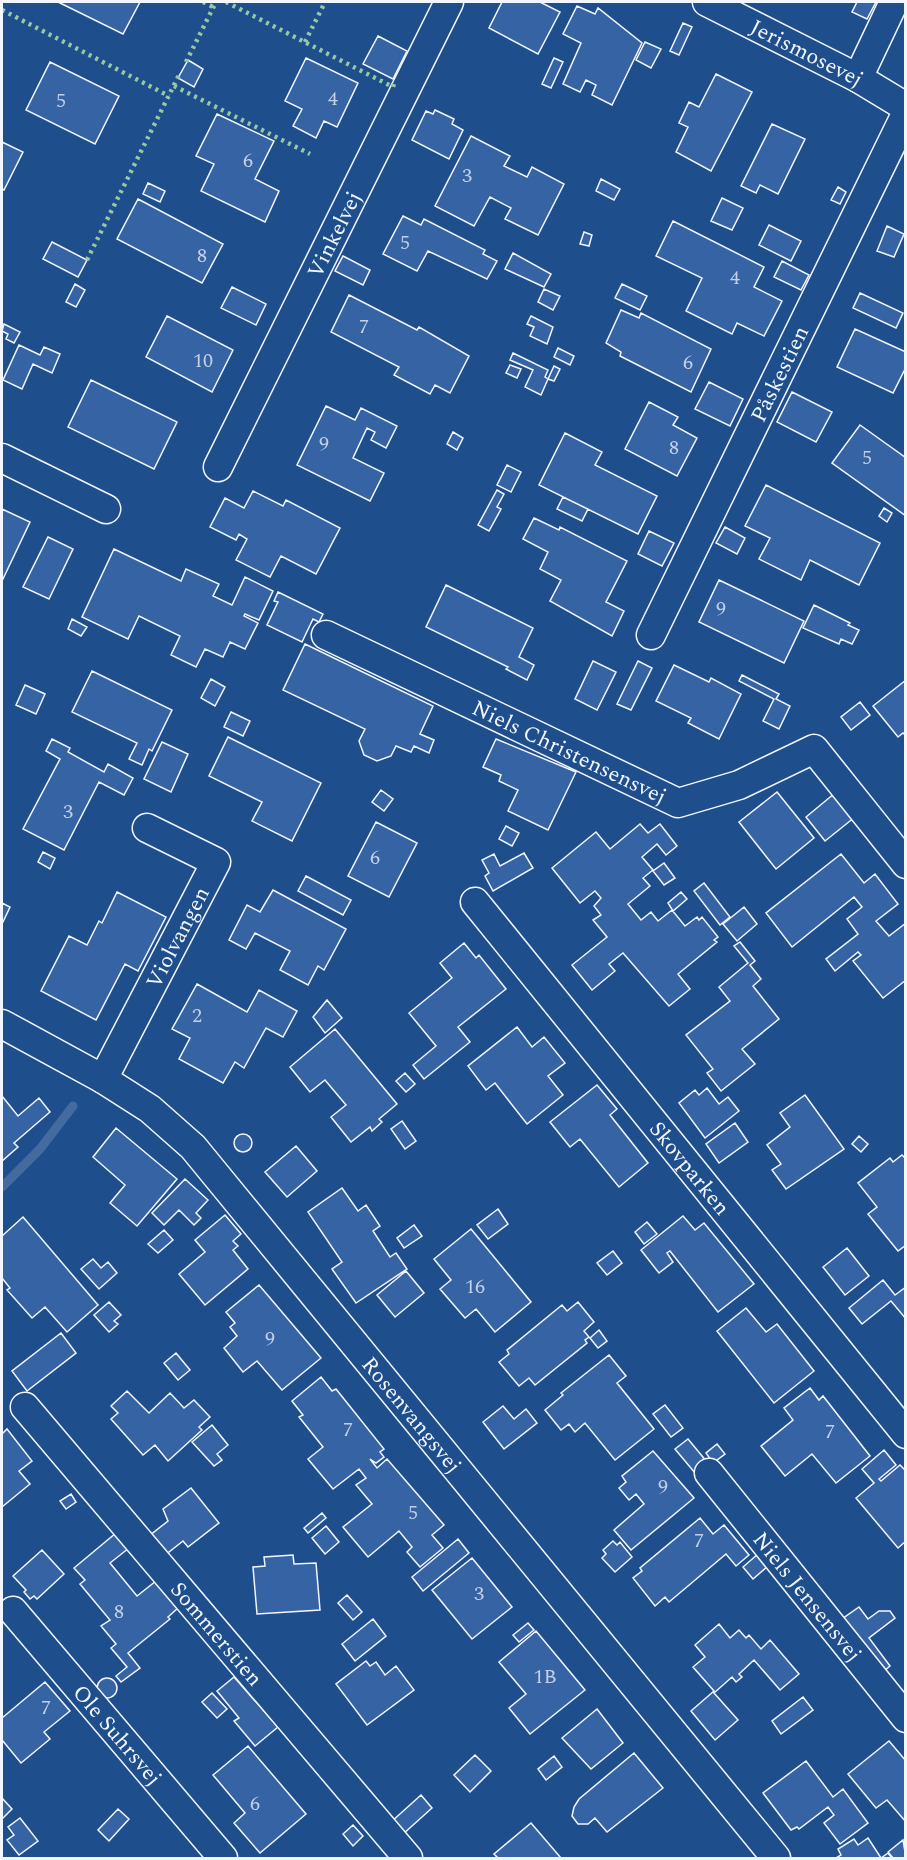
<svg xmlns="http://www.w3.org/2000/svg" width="907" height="1860" font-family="Spectral,serif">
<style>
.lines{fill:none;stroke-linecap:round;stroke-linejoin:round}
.stream{stroke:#446ba0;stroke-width:9}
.building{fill:#3563a3;stroke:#f2f6ff;stroke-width:1.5}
.street-casing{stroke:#f2f6ff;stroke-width:31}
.street{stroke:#1f4e8c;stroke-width:28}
.hedge{stroke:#97c8a6;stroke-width:4.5;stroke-dasharray:3 4.5;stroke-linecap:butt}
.labels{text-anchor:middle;stroke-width:4.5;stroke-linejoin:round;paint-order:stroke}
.number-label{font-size:20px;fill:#c3d1e8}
.street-label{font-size:22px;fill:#f2f6ff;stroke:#1f4e8c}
</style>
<rect width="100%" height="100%" fill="#1f4e8c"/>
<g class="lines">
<path class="stream" d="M2 1187 40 1149 73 1106"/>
</g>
<path class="building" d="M58 2H140L123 34Z
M502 2H540L560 12 538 54 489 28Z
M857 2H876L867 19 852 12Z
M577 6 595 14 598 8 642 43 612 105 592 95 596 85 586 80 580 92 563 84 581 43 563 34Z
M683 23 692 27 679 55 670 51Z
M378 36 407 51 393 79 363 64Z
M645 42 661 49 651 68 636 60Z
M306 58 358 83 337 127 324 121 316 138 293 126 302 109 285 101Z
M554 58 563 62 551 88 542 84Z
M188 60 203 69 194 87 178 78Z
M50 62 119 96 95 144 26 110Z
M716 74 752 92 711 171 676 152 688 127 679 123 689 102 699 107Z
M435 110 454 119 452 124 463 130 449 159 412 140 426 111 433 114Z
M217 114 274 141 255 179 279 191 265 222 201 191 214 164 196 156Z
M772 124 805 139 778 194 760 185 756 193 741 186Z
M471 136 510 156 504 166 527 177 532 167 564 184 538 235 505 219 511 208 490 197 474 226 435 206Z
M2 142 23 152 4 190 2 189Z
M601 179 620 189 614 200 596 191Z
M148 183 165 191 160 202 143 194Z
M838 187 846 192 840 204 831 200Z
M722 198 743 208 732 230 711 221Z
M138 199 223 244 202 283 117 239Z
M403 216 421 225 424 219 485 250 483 254 497 261 487 279 428 251 417 271 383 254Z
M673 221 764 267 754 287 782 301 764 336 737 323 732 334 686 311 702 278 656 256Z
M769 225 801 241 791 261 759 245Z
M887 226 904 234 894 257 877 251Z
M584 232 592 235 589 246 580 244Z
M52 242 87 260 78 277 43 259Z
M513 253 551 274 544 287 505 269Z
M343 256 370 270 363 285 335 271Z
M782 261 809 275 801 290 774 277Z
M75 284 85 290 76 307 66 302Z
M622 284 647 296 640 310 615 298Z
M232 287 266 304 256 325 221 308Z
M544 289 560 296 553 310 538 302Z
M860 293 903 313 896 328 853 308Z
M349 295 417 330 419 327 469 356 450 393 435 385 430 394 394 375 399 367 331 332Z
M621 310 639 318 641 313 711 349 691 392 620 356 621 352 606 343Z
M167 316 233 350 212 392 146 357Z
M531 316 553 327 547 344 530 336 534 327 527 324Z
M4 324 20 332 14 343 6 339 8 334 2 331Z
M855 329 906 352V367L893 393 837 367Z
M19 345 40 355 44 347 60 354 52 373 33 364 22 389 3 380Z
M558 348 574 356 570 365 554 357Z
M513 353 548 370 545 377 548 379 541 395 525 387 533 370 510 360Z
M510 365 521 369 517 378 506 373Z
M554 366 560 369 554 381 548 379Z
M91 380 177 422 154 469 68 427Z
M709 382 743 399 730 426 695 409Z
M792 392 832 412 816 442 777 422Z
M649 402 678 417 673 425 697 438 677 476 625 449Z
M326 406 355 420 361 408 397 426 386 448 371 440 375 432 367 428 353 458 384 473 370 501 297 465Z
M860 425 906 458V516L832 463Z
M453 432 463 438 457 450 447 444Z
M565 433 602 452 595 465 657 496 638 534 539 485Z
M507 465 521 472 511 492 497 485Z
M766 485 880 543 859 585 810 560 801 580 759 559 770 538 745 526Z
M497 490 504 494 497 507 501 509 489 531 478 525Z
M253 491 283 506 286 500 340 528 316 574 281 556 270 577 236 560 247 539 239 534 236 540 210 527 225 498 244 508Z
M563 497 588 509 582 521 557 509Z
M884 508 892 513 887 522 879 516Z
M2 509 30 522 2 581Z
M534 518 559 530 560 527 627 561 606 602 624 611 612 636 550 601 561 580 540 569 548 552 523 539Z
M725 527 745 538 737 554 716 543Z
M649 531 674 543 662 566 638 554Z
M48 537 73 549 49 599 23 587Z
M114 549 181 581 186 569 219 584 213 596 232 605 245 577 273 591 259 620 245 614 244 616 258 623 245 649 230 642 223 657 205 649 196 667 171 655 180 636 139 616 128 639 82 617Z
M719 580 804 621 784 663 699 622Z
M446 585 533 628 519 657 534 665 527 680 506 669 508 667 426 627Z
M278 592 323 614 319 622 313 619 302 642 267 625 278 602 274 601Z
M814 605 850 623 848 625 859 630 852 644 841 639 839 644 803 628Z
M72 619 87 627 81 636 68 629Z
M305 644 433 706 420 734 434 740 429 753 414 746 411 752 396 746 391 756 377 761 364 755 359 741 365 729 283 690Z
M593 661 616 672 597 710 575 699Z
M638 661 652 668 631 710 617 704Z
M674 665 709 682 711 678 741 694 719 739 688 723 691 718 656 701Z
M92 671 172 710 152 751 149 749 142 765 129 759 137 743 72 712Z
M742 675 779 694 776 699 790 706 779 729 763 721 774 699 739 681Z
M211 679 225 687 215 706 201 698Z
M906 680V736L903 733 898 737 873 706Z
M25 685 45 694 36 714 16 705Z
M860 702 870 715 851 730 841 717Z
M231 712 250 721 243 736 224 727Z
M228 737 321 783 292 841 252 821 262 802 209 776Z
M52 739 70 748 68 752 104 772 108 764 133 778 124 795 99 782 64 850 23 829 60 759 46 751Z
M496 739 576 772 548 830 508 811 518 790 499 781 501 775 483 767Z
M162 742 188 754 171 792 144 779Z
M381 790 393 799 384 811 372 802Z
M777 792 814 838 776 869 739 822Z
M835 793 855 817 825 841 806 817Z
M376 822 417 843 389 897 348 876Z
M640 824 648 833 660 824 677 846 666 855 657 844 642 857 653 870 643 878 650 886 628 904 641 920 651 912 658 921 672 910 685 926 697 917 699 920 702 917 718 937 714 940 717 942 678 974 690 989 669 1006 623 953 609 964 615 971 592 990 572 965 607 937 593 920 601 915 594 906 601 898 595 891 580 903 552 868 596 832 610 849Z
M506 826 519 833 512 846 499 839Z
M43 852 55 858 50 869 38 862Z
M524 853 533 868 493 891 485 876 489 873 482 860 494 854 500 866Z
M841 854 864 883 875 874 898 904 876 921 889 936 906 923V980L883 998 853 961 861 955 858 952 835 971 826 959 858 934 847 919 862 907 854 897 792 947 766 913Z
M664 863 675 878 664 885 653 871Z
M306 876 351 900 343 915 298 891Z
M704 883 730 917 720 925 694 891Z
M273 890 346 929 324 970 318 966 308 985 280 970 290 951 255 933 246 949 229 940 247 905 260 912Z
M117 892 166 917 138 971 125 964 96 1020 41 991 69 936 87 945 99 921 102 923Z
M681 892 687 899 673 911 668 903Z
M2 903 10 907 2 924Z
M744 907 757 924 737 941 723 924Z
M740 942 755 961 750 965 761 979 753 986 779 1019 742 1049 755 1064 721 1091 707 1073 713 1069 686 1035 730 1001 719 987 748 963 734 946Z
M464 943 476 958 479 955 506 989 458 1027 470 1042 424 1079 413 1065 436 1046 409 1013 452 978 440 963Z
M197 984 247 1012 259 990 297 1011 283 1037 266 1028 244 1068 235 1062 223 1083 179 1059 190 1038 172 1029Z
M327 1000 342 1018 325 1033 313 1017Z
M517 1027 532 1047 544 1037 565 1063 548 1076 563 1095 527 1124 495 1083 486 1090 468 1066Z
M335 1029 397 1104 379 1119 382 1122 372 1131 370 1127 351 1142 331 1117 346 1105 325 1080 310 1092 290 1067Z
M405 1073 415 1084 406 1092 396 1081Z
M597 1085 617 1109 610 1115 648 1163 619 1187 580 1139 570 1147 550 1122Z
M707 1088 719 1104 728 1097 739 1111 705 1138 679 1103 695 1090 699 1095Z
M805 1095 844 1149 786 1189 772 1170 781 1164 767 1145 790 1127 780 1113Z
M2 1096 18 1116 39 1098 50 1112 14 1143 18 1147 2 1161Z
M402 1121 416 1141 405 1149 391 1129Z
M735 1123 748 1142 719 1163 706 1144Z
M116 1128 177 1179 137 1226 110 1203 125 1185 93 1157Z
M234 1143a9 9 0 1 1 18 0a9 9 0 1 1-18 0Z
M859 1136 868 1144 861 1152 852 1144Z
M296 1146 317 1171 287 1197 265 1172Z
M902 1155 906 1159V1245L898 1251 868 1214 877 1207 858 1183 890 1158 893 1162Z
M185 1179 208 1200 196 1213 201 1218 194 1225 179 1210 164 1225 152 1213Z
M342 1188 358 1211 366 1205 380 1226 373 1231 390 1257 396 1253 407 1269 356 1303 332 1269 342 1262 308 1212Z
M498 1209 508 1224 488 1239 477 1225Z
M225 1215 241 1234 233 1241 238 1246 233 1250 248 1269 205 1305 179 1274 205 1252 195 1240Z
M683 1216 695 1230 704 1223 754 1284 718 1312 670 1251 667 1253 673 1262 659 1273 641 1250Z
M23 1217 98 1305 67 1332 45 1307 32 1318 7 1290 10 1288 2 1278V1236Z
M647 1222 657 1234 644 1244 635 1232Z
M414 1225 422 1236 404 1248 397 1238Z
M471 1229 531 1302 495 1332 476 1309 465 1318 440 1289 451 1280 434 1259Z
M164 1230 173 1240 158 1253 148 1244Z
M847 1248 869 1276 845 1295 823 1267Z
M613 1251 622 1263 607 1275 597 1263Z
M93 1259 101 1268 108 1262 117 1273 99 1289 81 1269Z
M406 1271 424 1293 395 1317 377 1295Z
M883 1280 895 1295 906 1287V1319L891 1301 862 1324 849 1308Z
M259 1285 321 1358 282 1390 257 1361 243 1372 224 1348 237 1336 230 1327 235 1323 226 1312Z
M109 1302 121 1315 114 1321 118 1324 109 1332 94 1315Z
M578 1302 594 1322 584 1331 589 1337 585 1340 587 1343 535 1385 529 1378 519 1386 499 1362 509 1354 507 1350 562 1305 567 1311Z
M746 1308 766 1332 777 1324 814 1371 774 1403 717 1331Z
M599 1330 607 1341 598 1348 590 1338Z
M61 1333 76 1353 27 1391 12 1371Z
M176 1353 190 1370 178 1380 164 1363Z
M609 1355 626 1376 617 1383 654 1429 615 1460 585 1423 575 1432 569 1424 561 1430 545 1410 563 1395 561 1393Z
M321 1377 332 1391 336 1389 384 1449 380 1452 384 1457 376 1463 370 1459 377 1468 387 1459 444 1525 432 1535 443 1548 420 1567 407 1552 412 1547 399 1531 368 1557 343 1527 372 1504 356 1485 366 1478 359 1469 333 1489 308 1459 323 1447 299 1417 303 1415 292 1401Z
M810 1388 819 1400 823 1396 870 1456 836 1483 812 1454 785 1476 761 1446 793 1420 784 1408Z
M127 1391 149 1413 170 1393 184 1408 194 1400 210 1417 199 1427 202 1430 168 1461 155 1445 143 1455 111 1419 118 1413 111 1406Z
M665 1405 683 1428 671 1437 653 1414Z
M503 1406 514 1419 526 1409 537 1423 504 1449 483 1422Z
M212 1425 228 1445 217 1454 222 1460 214 1466 192 1442Z
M7 1429 32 1461 19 1471 30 1484 2 1507V1434Z
M688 1439 707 1462 695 1473 675 1449Z
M717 1444 725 1454 713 1463 706 1453Z
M884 1450 896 1465 879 1479 881 1481 900 1465 906 1471V1541L898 1548 856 1498 874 1483 862 1469Z
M653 1451 694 1498 631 1550 614 1530 644 1504 636 1494 629 1500 619 1488 626 1482 622 1476Z
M191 1488 219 1523 188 1547 183 1541 164 1556 149 1536 168 1521 163 1509Z
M71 1494 76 1502 66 1509 60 1501Z
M322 1513 326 1518 308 1533 304 1528Z
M700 1518 713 1534 724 1525 749 1555 736 1566 726 1554 669 1602 665 1597 655 1606 633 1578 642 1571 640 1568Z
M326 1526 339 1542 325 1554 312 1538Z
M116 1533 129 1548 110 1563 137 1596 156 1581 178 1608 168 1617 170 1619 128 1653 140 1668 121 1682 116 1676 127 1667 111 1648 116 1644 101 1626 110 1620 80 1584 85 1580 74 1568Z
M458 1539 469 1553 423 1591 412 1577Z
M613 1541 617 1545 620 1542 632 1557 615 1572 602 1558 606 1554 603 1550Z
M42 1550 64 1574 37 1599 34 1596 30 1599 24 1592 26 1590 13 1576Z
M758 1554 768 1566 753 1579 743 1567Z
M293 1555 294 1564 316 1563 320 1610 257 1614 253 1567 265 1566 264 1557Z
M472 1558 512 1607 472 1639 432 1590Z
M347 1595 362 1612 353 1620 338 1603Z
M859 1607 868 1619 879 1611H890L895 1618 869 1638 890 1666 883 1672 842 1619Z
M373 1619 386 1636 355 1661 342 1644Z
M528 1623 534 1630 519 1642 513 1635Z
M719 1624 730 1638 739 1630 746 1638 749 1635 761 1649 770 1640 799 1674 780 1690 754 1660 739 1674 742 1677 736 1682 732 1677 714 1693 738 1720 715 1740 691 1711 714 1691 693 1667 705 1657 695 1645Z
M536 1631 585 1690 530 1734 509 1708 526 1694 499 1662Z
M366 1661 370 1666 376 1662 385 1675 396 1666 414 1690 367 1725 336 1684Z
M234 1677 278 1727 255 1746 234 1721 239 1718 217 1691Z
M97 1688a10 10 0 1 1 20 0a10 10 0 1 1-20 0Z
M45 1682 70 1711 44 1732 50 1739 21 1763 2 1740V1718Z
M212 1693 227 1709 217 1718 202 1702Z
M803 1697 813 1710 781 1734 772 1721Z
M597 1709 623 1743 591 1769 562 1738Z
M889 1741 906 1761V1822L887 1800 876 1808 848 1774Z
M248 1746 306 1814 260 1853 234 1823 245 1813 213 1775Z
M634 1753 663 1788 607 1832 595 1818 588 1824H578L572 1816 574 1807 579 1799Z
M475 1755 491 1771 470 1792 454 1775Z
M554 1756 562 1767 546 1780 538 1769Z
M806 1761 833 1797 843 1789 868 1823 840 1844 824 1823 834 1815 828 1807 799 1829 797 1827 791 1830 763 1793Z
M421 1795 432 1808 402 1835 391 1822Z
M2 1798 12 1809 2 1819Z
M118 1809 129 1819 109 1841 98 1830Z
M20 1818 38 1841 19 1855 7 1840 14 1835 8 1827Z
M531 1823 561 1858H498L494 1854Z
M353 1825 363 1836 353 1846 343 1834Z
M868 1838 881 1858 888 1853 892 1858H836L841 1855 838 1849 854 1839 858 1845Z
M903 1840 906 1858H893L888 1852Z"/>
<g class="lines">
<defs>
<g id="street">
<path id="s1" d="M707 2 858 78 906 107"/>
<path d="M858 78 894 2"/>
<path d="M2 458 106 509"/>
<path id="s2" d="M218 467 449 2"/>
<path id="s3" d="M326 635 678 803 739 785 814 749 906 864"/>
<path id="s4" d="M651 635 906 114"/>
<path id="s5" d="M475 902 906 1434"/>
<path id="s6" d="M2 1024 103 1079 150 1109 193 1147 776 1858"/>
<path id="s7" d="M103 1079 216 862 147 828"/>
<path id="s8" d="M25 1407 408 1858"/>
<path id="s9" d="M709 1473 906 1718"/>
<path id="s10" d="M13 1611 223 1858"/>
</g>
</defs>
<use href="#street" class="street-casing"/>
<use href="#street" class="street"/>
<path class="hedge" d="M203 2 213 7
M226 2 393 87 394 84
M2 10 169 96
M305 42 325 2
M186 62 216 2
M174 86 310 154
M87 260 179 75"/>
</g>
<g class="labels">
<g class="number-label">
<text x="333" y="105">4</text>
<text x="61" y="107">5</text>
<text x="248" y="167">6</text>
<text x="467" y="182">3</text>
<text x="405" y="249">5</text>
<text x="202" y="262">8</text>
<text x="735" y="284">4</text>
<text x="364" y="333">7</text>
<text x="203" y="367">10</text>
<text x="688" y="369">6</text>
<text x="324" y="450">9</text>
<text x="674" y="454">8</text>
<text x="867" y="464">5</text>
<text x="721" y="615">9</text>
<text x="68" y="818">3</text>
<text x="375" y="864">6</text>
<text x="197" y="1022">2</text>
<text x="475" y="1293">16</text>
<text x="270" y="1345">9</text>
<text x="348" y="1436">7</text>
<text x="830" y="1438">7</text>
<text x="663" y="1493">9</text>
<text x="413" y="1519">5</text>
<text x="699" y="1547">7</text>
<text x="479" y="1600">3</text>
<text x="119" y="1618">8</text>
<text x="545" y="1683">1B</text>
<text x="46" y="1714">7</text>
<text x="255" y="1810">6</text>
</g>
<g class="street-label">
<text dy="8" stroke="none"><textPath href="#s1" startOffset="112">Jerismosevej</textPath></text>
<text dy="8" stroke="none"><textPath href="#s2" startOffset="260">Vinkelvej</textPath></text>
<text dy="8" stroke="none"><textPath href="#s4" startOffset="291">Påskestien</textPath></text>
<text dy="8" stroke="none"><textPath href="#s3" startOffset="270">Niels Christensensvej</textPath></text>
<text dy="8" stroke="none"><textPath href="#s7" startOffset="160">Violvangen</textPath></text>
<text dy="8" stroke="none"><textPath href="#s5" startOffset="342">Skovparken</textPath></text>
<text dy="8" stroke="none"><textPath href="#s6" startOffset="574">Rosenvangsvej</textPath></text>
<text dy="8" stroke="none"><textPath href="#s9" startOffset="158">Niels Jensensvej</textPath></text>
<text dy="8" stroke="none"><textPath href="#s8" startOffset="297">Sommerstien</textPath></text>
<text dy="8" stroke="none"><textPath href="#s10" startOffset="162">Ole Suhrsvej</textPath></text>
</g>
</g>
<rect width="907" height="1860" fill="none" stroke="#f2f6ff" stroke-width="6"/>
</svg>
